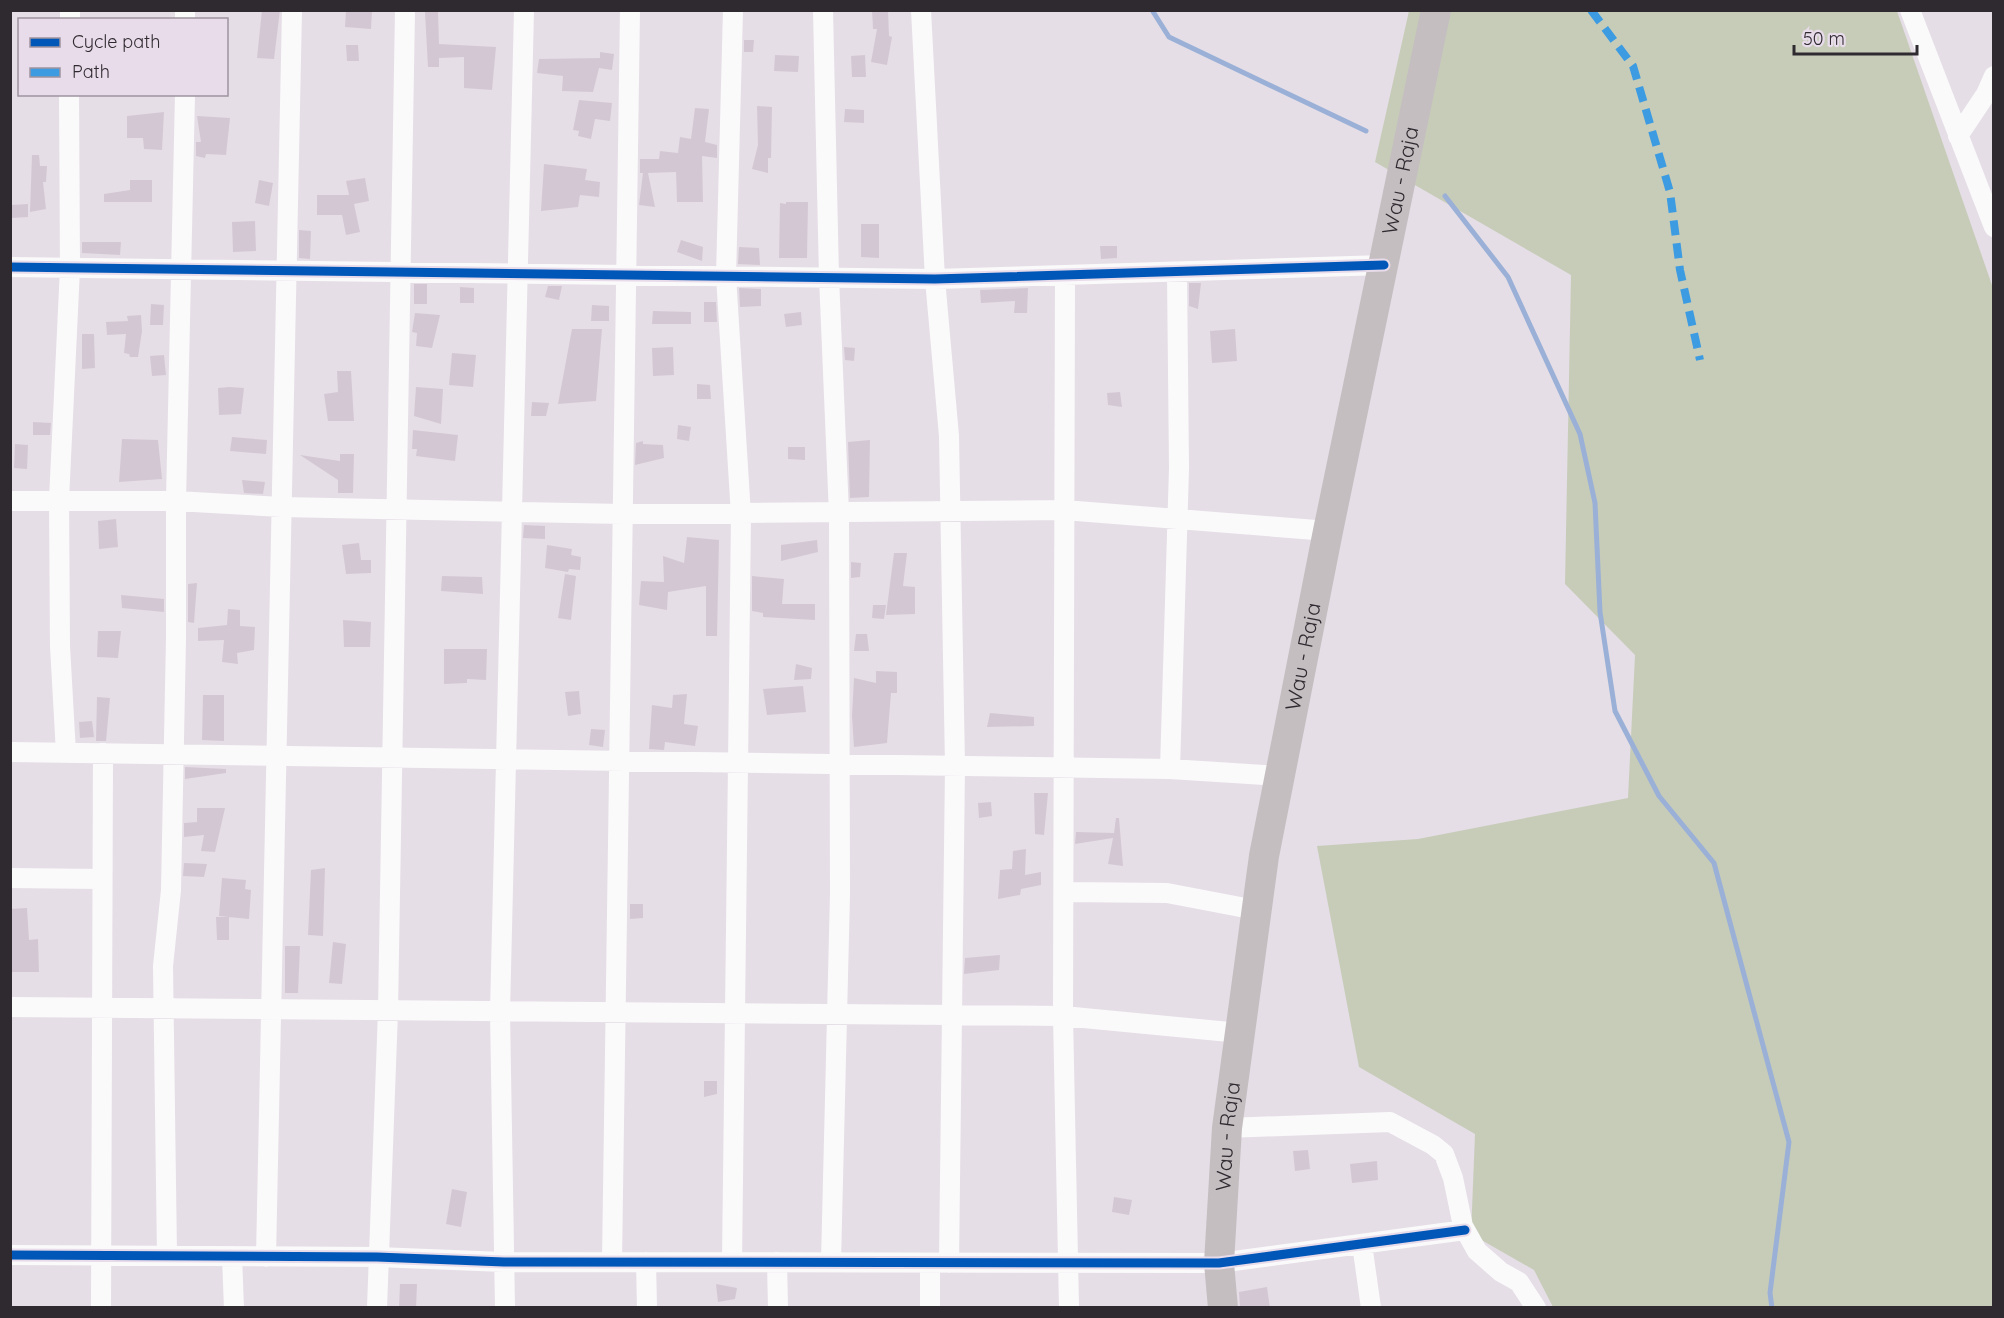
<svg xmlns="http://www.w3.org/2000/svg" width="2004" height="1318" font-family="Quicksand,sans-serif">
<style>
.green{fill:#c7ccb9}
.lines{fill:none;stroke-linecap:round;stroke-linejoin:round}
.stream{stroke:#9ab0d7;stroke-width:5}
.building{fill:#d3c7d4}
.minor{stroke:#fbfafb;stroke-width:20}
.primary{stroke:#c4bec0;stroke-width:30}
.quiet{stroke:#3d9ce1;stroke-width:8;stroke-dasharray:15 8;stroke-linecap:butt}
.cycleway-casing{stroke:#e8dbea;stroke-width:13}
.cycleway{stroke:#0057b8;stroke-width:9}
.labels{text-anchor:middle;stroke-width:4.5;stroke-linejoin:round;paint-order:stroke}
.street-label{font-size:21px;fill:#2f2a30;stroke:#e8dbea}
</style>
<rect width="100%" height="100%" fill="#e5dee6"/>
<path class="green" d="M1409 11H1897L1993 288V1307H1553L1534 1270 1471 1234 1475 1134 1359 1067 1317 846 1418 839 1628 798 1635 655 1565 584 1571 275 1375 162Z"/>
<g class="lines">
<path class="stream" d="M1152 10 1169 37 1366 131
M1445 196 1508 277 1580 434 1595 503 1600 612 1615 711 1659 796 1714 863 1789 1142 1770 1293 1772 1308"/>
</g>
<path class="building" d="M262 10H280L274 59 257 58Z
M346 10 372 11 371 29 345 27Z
M872 10H888L889 36 892 37 887 65 871 62 877 29H873Z
M425 12H438L439 44 496 47 492 90 464 88V57L439 58V67H428Z
M744 40H754L753 52H744Z
M346 45H358L359 61H347Z
M600 52 614 54 612 70 599 68 593 92 562 91 563 76 537 73 539 59 600 58Z
M775 55 799 56 798 72 774 71Z
M865 55 866 77H852L851 56Z
M579 100 612 103 610 121 595 119 591 139 578 136 579 131 573 130Z
M757 106 772 107 771 158H768V173L752 169 758 145Z
M695 108 709 109 705 142 717 145V158L702 156 703 202H677L676 172 648 173 655 207 639 205 643 173H640V159H659L660 151 678 153 680 137 691 139Z
M845 109 864 110V123L844 122Z
M164 112 162 150 144 149 143 138H127V116Z
M197 116 230 118 226 155 206 154 205 158 196 156V142H201Z
M32 155H39L40 166H47L46 182H43L46 209 30 212Z
M544 164 587 169 585 180 600 182 599 197 580 195 578 207 541 211Z
M365 178 369 201 354 204 360 232 346 235 342 215H317V195H349L346 181Z
M130 180H152V202H104V194L130 190Z
M259 180 273 183 269 206 255 203Z
M786 202H808L807 258H779L780 203 786 204Z
M28 204V217L11 218V205Z
M255 221 256 251 233 252 232 222Z
M861 224H879V258L861 257Z
M299 230 311 231 310 259 299 258Z
M681 240 703 247 702 261 677 252Z
M82 242H121L120 255 82 253Z
M1100 246H1117V258L1101 259Z
M739 247 759 248 760 265 738 264Z
M1189 283H1201L1198 309 1189 306Z
M414 284H427V304H414Z
M548 286H562L559 300 545 297Z
M460 287 474 288V303H460Z
M739 288 761 289V306L740 307Z
M1028 288 1027 313H1014L1015 301 981 303 980 290Z
M704 302H716L717 322H704Z
M151 304 164 305 163 325H150Z
M592 305 609 306V321H591Z
M653 311 691 312V324H652Z
M801 312 802 325 786 327 784 314Z
M415 313 440 315 432 348 416 346 417 333 412 332Z
M141 315 142 331 138 357H130L129 354 124 353 126 334 107 335 106 322 128 321 127 316Z
M572 329H602L596 401 558 404Z
M1235 329 1237 361 1212 363 1210 331Z
M82 334H94L95 368 82 369Z
M673 347 674 375 653 376 652 348Z
M844 347 855 348 854 361 845 360Z
M452 353 476 355 473 387 449 385Z
M164 355 166 375 152 376 150 356Z
M337 371H351L354 421H328L324 394 338 392Z
M697 384 710 385 711 399H697Z
M229 387 244 388 241 414 219 415 218 388Z
M416 387 443 389 441 424 414 416Z
M1120 392 1122 407 1108 405 1107 393Z
M532 402 549 403 546 416H531Z
M33 422 51 423 50 435H33Z
M678 425 691 427 689 441 677 439Z
M413 430 458 435 455 461 416 456 417 449H412Z
M232 437 267 440 266 454 230 451Z
M122 439 158 440 162 479 119 482Z
M870 440 869 497 850 498 848 442Z
M643 441V444L663 445 664 458 635 465 636 443Z
M15 444 28 445 27 469 14 468Z
M788 447H805V460L788 459Z
M340 454H354L353 493H338V480L300 455 340 461Z
M242 480 265 482 263 494 244 493Z
M116 519 118 547 99 549 98 521Z
M524 525 545 526V539L523 538Z
M687 537 719 540 717 636H706V586L668 592 667 610 639 605 641 581 664 582 663 556 684 563Z
M817 540 818 552 781 561V545Z
M359 543 361 560H371V573L346 574 342 545Z
M547 545 572 549 571 555 581 557 580 570 569 569 568 572 545 568Z
M894 553H907L903 586 915 587V614L886 615Z
M851 562 861 563 860 577 851 578Z
M565 574 576 576 571 620 558 618Z
M442 576 482 577 483 594 441 591Z
M752 576 784 579 782 604H815V620L763 617V613L752 611Z
M197 583 194 623 188 622V584Z
M121 595 164 599V612L122 608Z
M873 605H886L884 619 872 618Z
M228 609 240 610V626L255 627 254 650 237 653 238 664 222 662 224 640 198 641V628L227 625Z
M343 620 371 622 370 647H344Z
M98 631H121L118 658 97 657Z
M856 634H867L869 651H854Z
M444 649H487L486 680 467 679V683L444 684Z
M796 664 812 668 811 679 794 680Z
M876 671 897 672V693H891L887 743 854 747 852 716 854 678 876 683Z
M803 686 806 712 767 715 763 689Z
M579 691 581 714 568 716 565 692Z
M687 694 684 724 698 726 695 746 665 742 664 750 649 749 652 705 672 708 673 695Z
M203 695H224V741L202 740Z
M97 697 110 698 106 741H96Z
M990 713 1034 717V726L987 727Z
M92 721 94 737 80 738 79 722Z
M591 729 605 730 603 747 589 745Z
M185 767 226 769V773L185 779Z
M1034 793H1048L1044 835 1035 834Z
M991 802 992 816 979 818 978 803Z
M197 808H225L215 852 201 851 204 835 184 837V823L197 822Z
M1116 818H1119L1123 866 1108 864 1113 838 1075 844 1076 832 1114 833Z
M1026 849 1025 875 1041 872V885L1021 889 1020 895 998 899 1000 870 1012 869 1013 851Z
M184 863 207 864 204 877 183 876Z
M325 868 323 936 308 935 311 870Z
M222 878 246 880 245 889 251 890 249 919 219 916Z
M630 904H643V918L630 919Z
M27 908 29 940 38 939 39 972H10V909Z
M216 917H229V940H217Z
M333 942 346 944 342 984 329 983Z
M285 946H300L298 993H285Z
M1000 955 999 970 964 974 965 958Z
M704 1081H717V1094L704 1097Z
M1308 1150 1310 1169 1295 1171 1293 1151Z
M1377 1161 1378 1180 1352 1183 1350 1164Z
M452 1189 467 1192 461 1227 446 1224Z
M1114 1197 1132 1200 1129 1215 1112 1212Z
M400 1284H417L416 1308H399Z
M716 1284 737 1288 735 1299 718 1302Z
M1267 1287 1270 1308H1240L1239 1292Z"/>
<g class="lines">
<path class="minor" d="M823 10 829 277 839 514 840 894 831 1262
M921 10 935 279 949 436 955 766 949 1263
M1910 10 1994 227
M70 20V10
M185 20V10
M1958 136 1986 94 1994 76
M10 267 935 279 1384 265
M1065 276 1063 1016 1069 1308
M10 501H176L282 507 623 514 1064 510 1328 531
M10 752 1170 769 1280 776
M66 753 60 646 59 500 70 268 69 94
M1170 769 1179 468 1177 272
M10 878 102 879
M1064 892 1167 893 1256 910
M10 1007 1063 1016 1240 1033
M1227 1128 1390 1122 1433 1145 1444 1154 1453 1178 1463 1226 1477 1251 1501 1272 1519 1282 1536 1308
M1362 1244 1371 1308
M10 1255 377 1257 504 1262 1219 1263 1465 1230
M167 1256 163 966 171 890 176 638V501L185 94
M232 1256 234 1308
M266 1257 292 10
M612 1262 630 10
M646 1262 647 1308
M732 1262 741 515 726 276 733 10
M777 1262 778 1308
M930 1263V1308
M101 1308 103 753
M377 1308 388 1011 405 10
M505 1308 500 1012 524 10"/>
<path class="primary" id="s1" d="M1223 1308 1219 1263 1227 1128 1264 856 1328 531 1436 10"/>
<path class="quiet" d="M1591 10 1633 66 1670 192 1680 270 1700 360"/>
<defs>
<path id="cycleway" d="M10 267 935 279 1384 265
M10 1255 377 1257 504 1262 1219 1263 1465 1230"/>
</defs>
<use href="#cycleway" class="cycleway-casing"/>
<use href="#cycleway" class="cycleway"/>
</g>
<g class="labels">
<g class="street-label">
<text dy="7" stroke="none"><textPath href="#s1" startOffset="1144">Wau - Raja</textPath></text>
<text dy="7" stroke="none"><textPath href="#s1" startOffset="658">Wau - Raja</textPath></text>
<text dy="7" stroke="none"><textPath href="#s1" startOffset="172">Wau - Raja</textPath></text>
</g>
</g>
<rect width="2004" height="1318" fill="none" stroke="#2f2a30" stroke-width="24"/>
<rect x="18" y="18" width="210" height="78" fill="#e8dbea" stroke="#9e94a0" stroke-width="1.5"/>
<rect x="30" y="38" width="30" height="9" fill="#0057b8" stroke="#9e94a0" stroke-width="1.5"/>
<text x="72" y="48" font-size="18" fill="#2f2a30">Cycle path</text>
<rect x="30" y="68" width="30" height="9" fill="#3d9ce1" stroke="#9e94a0" stroke-width="1.5"/>
<text x="72" y="78" font-size="18" fill="#2f2a30">Path</text>
<path d="M1794 45v9h123v-9" fill="none" stroke="#2f2a30" stroke-width="3"/>
<text x="1803" y="45" font-size="18" fill="#2f2a30" stroke="#e8dbea" stroke-width="4.5" paint-order="stroke">50 m</text>
</svg>
